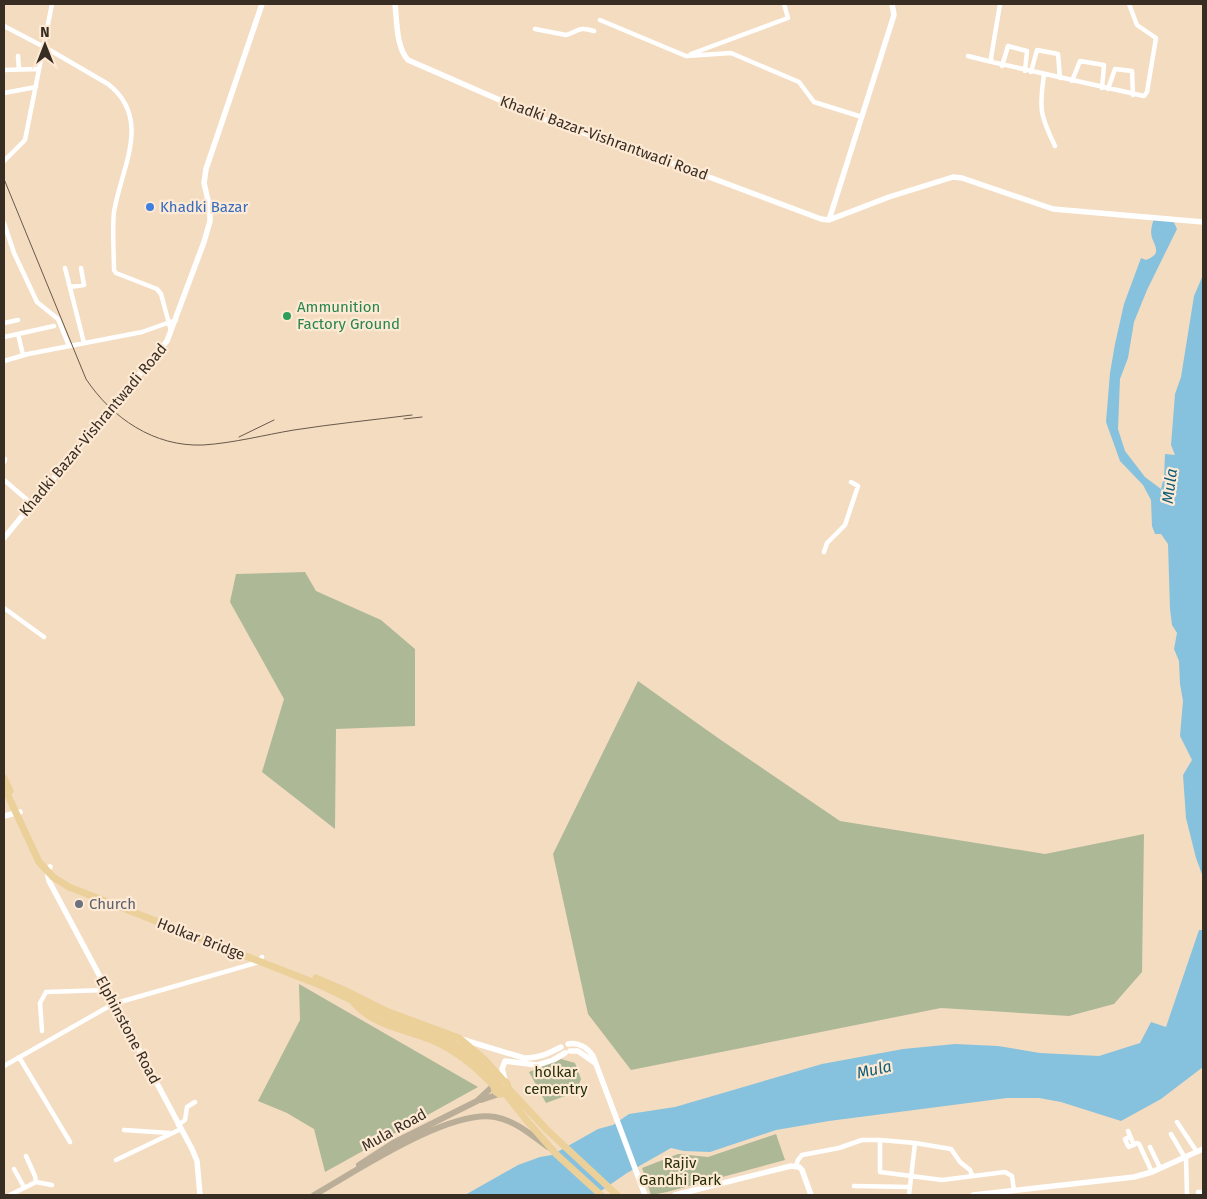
<svg xmlns="http://www.w3.org/2000/svg" width="1207" height="1199" font-family="'Fira Sans',sans-serif">
<style>
.green{fill:#adb897}
.water{fill:#86c2dd}
.lines{fill:none;stroke-linecap:round;stroke-linejoin:round}
.minor{stroke:#fff;stroke-width:4.5}
.tertiary{stroke:#fff;stroke-width:5.5}
.secondary{stroke:#baae98;stroke-width:6}
.primary{stroke:#ebd09a;stroke-width:7}
.rail{stroke:#67594b;stroke-width:1}
.shop-dot{fill:#3f7fe0;stroke:#feead4;stroke-width:2}
.leisure-dot{fill:#2e9e5b;stroke:#feead4;stroke-width:2}
.worship-dot{fill:#6b7280;stroke:#feead4;stroke-width:2}
.labels{text-anchor:middle;stroke-width:4.5;stroke-linejoin:round;paint-order:stroke}
.street-label{font-size:15px;fill:#372d23;stroke:#feead4}
.shop-label{font-size:15px;fill:#366cbe;stroke:#feead4;text-anchor:start}
.leisure-label{font-size:15px;fill:#27864d;stroke:#feead4;text-anchor:start}
.worship-label{font-size:15px;fill:#5b616d;stroke:#feead4;text-anchor:start}
.park-label{font-size:15px;fill:#263008;stroke:#feead4}
.water-label{font-size:16px;font-style:italic;fill:#105d79;stroke:#feead4}
</style>
<rect width="100%" height="100%" fill="#f4dcc1"/>
<path class="green" d="M305 572 316 591 381 620 415 649V726L336 729 335 829 262 772 284 699 230 602 236 574Z
M638 681 718 738 840 821 1045 854 1144 834 1142 972 1114 1004 1069 1016 941 1008 631 1070 588 1014 553 854Z
M299 984 478 1087 325 1172 314 1129 287 1113 258 1101 300 1020Z
M561 1059 575 1063 581 1079 576 1092 546 1103 529 1072Z
M776 1134 785 1160 667 1192 651 1195 642 1168 678 1154 708 1157Z"/>
<path class="water" d="M1154 218 1173 220 1177 229 1147 290 1134 322 1128 358 1120 379 1118 429 1125 451 1145 477 1161 489 1164 477 1165 454 1175 455 1171 445 1175 394 1181 377 1194 296 1203 275V877L1196 858 1186 818 1183 775 1192 760 1180 736 1183 701 1180 684 1179 661 1174 649 1177 633 1172 625 1170 609 1168 544 1161 534H1155L1152 526 1151 500 1143 485 1120 461 1106 422 1110 373 1115 344 1124 304 1141 258 1146 260C1160 254 1157 250 1152 238 1150 231 1152 225 1154 218Z
M1199 930H1203V1067L1161 1099 1121 1121 1061 1102 1039 1098H1007L829 1121 776 1130 710 1152 684 1151 671 1148 627 1173 595 1195H465L518 1165 540 1157 552 1155 598 1129 613 1125 629 1114 675 1107 822 1064 903 1049 955 1044 998 1046 1040 1053 1099 1056 1140 1043 1151 1022 1166 1027Z"/>
<g class="lines">
<path class="minor" d="M1000 4 991 58 992 62 1144 96 1147 92 1156 38 1137 25 1129 4
M600 20 686 56 731 53 799 82 814 102 862 117
M4 26 48 49 108 84C153 119 121 168 114 212 112 231 114 252 114 270L116 273 157 289 161 294 171 331
M535 29 566 35C579 31 578 26 594 31
M691 54 788 18 784 4
M18 56 19 69
M968 56 992 62
M1002 66 1008 46 1027 51 1025 71
M4 70 39 69
M1031 72 1037 50 1058 54 1060 78
M1044 75C1039 109 1040 115 1055 146
M1072 81 1080 61 1104 65 1102 88
M1108 89 1115 69 1132 71 1133 95
M4 93 36 87
M4 161 25 140 52 4
M4 223 14 253 37 302 58 319 69 346
M65 268 84 343
M70 287 84 285 81 268
M4 323 18 320
M18 334 54 326
M4 337 18 334 23 355
M4 361 28 354 142 332 176 320
M4 459H5L4 462
M4 480 32 504
M824 552 827 543 845 525 858 486 851 482
M4 608 44 637
M42 1031 40 1003 46 992 106 990
M19 1057 70 1142
M4 1066 113 1004 259 962 262 957
M1177 1122 1197 1152
M178 1125 185 1120 187 1107 195 1102
M124 1130 170 1133
M1128 1131 1134 1145
M1171 1134 1185 1158
M1129 1137 1125 1139 1128 1146 1129 1147 1137 1143 1139 1144 1152 1172
M880 1140V1172L942 1180 1005 1172 1012 1176 1014 1191
M1150 1147 1160 1168
M26 1156 35 1176 36 1182
M1186 1157 1187 1195
M116 1160 181 1129
M796 1166 798 1160 802 1155 839 1148 862 1140H880L915 1143
M14 1169 24 1187
M854 1186 910 1187
M1198 1192H1203
M10 1195 36 1182 52 1185
M909 1195 915 1143 951 1149 960 1162 970 1170 972 1175"/>
<path class="tertiary" d="M395 4C397 21 396 47 408 60L543 119 677 165 821 219 829 220 889 197 953 177 962 178 1053 209 1203 222
M829 220 894 15 892 4
M4 538 167 341 204 242 210 221V209L204 183 206 169 262 4
M4 816 20 812
M50 867 47 871 49 881 192 1149 197 1161 200 1195
M461 1039 524 1058C538 1059 549 1053 561 1047
M568 1044C578 1042 587 1047 593 1056L645 1195
M570 1051H578L595 1063
M505 1080 502 1069 505 1061 537 1065 553 1060 565 1053
M675 1195 791 1166 799 1167 802 1170 811 1195
M973 1195 1134 1177 1152 1172 1203 1149"/>
<path class="secondary" d="M481 1100 499 1094
M359 1165 393 1143 477 1101 493 1086
M314 1195C355 1172 448 1109 495 1117 516 1121 531 1135 548 1147"/>
<path class="primary" d="M4 778 10 791
M4 787 39 862 53 877 69 887 320 985 389 1018 453 1043 464 1051 490 1074 528 1122 556 1154 601 1195
M316 978 346 991 386 1011 459 1038 485 1060 503 1080
M354 1003C375 1027 406 1029 434 1041 457 1051 476 1067 493 1085
M494 1087a7 7 0 1 1 14 0a7 7 0 1 1-14 0Z
M508 1088 547 1130 617 1195"/>
<path class="rail" d="M4 179 86 379C112 418 154 447 203 445 234 443 264 435 294 430 333 424 372 420 412 415
M404 419 422 417
M239 437 274 420"/>
</g>
<circle class="shop-dot" cx="150" cy="207" r="5"/>
<circle class="leisure-dot" cx="287" cy="316" r="5"/>
<circle class="worship-dot" cx="79" cy="904" r="5"/>
<g class="labels">
<g class="street-label">
<text transform="translate(604 138) rotate(20)" y="5">Khadki Bazar-Vishrantwadi Road</text>
<text transform="translate(93 430) rotate(-50)" y="5">Khadki Bazar-Vishrantwadi Road</text>
<text transform="translate(201 939) rotate(21)" y="5">Holkar Bridge</text>
<text transform="translate(128 1030) rotate(62)" y="5">Elphinstone Road</text>
<text transform="translate(394 1130) rotate(-29)" y="5">Mula Road</text>
</g>
<g class="shop-label">
<text x="160" y="212">Khadki Bazar</text>
</g>
<g class="leisure-label">
<text x="297" y="312">Ammunition<tspan x="297" dy="17">Factory Ground</tspan></text>
</g>
<g class="worship-label">
<text x="89" y="909">Church</text>
</g>
<g class="park-label">
<text x="556" y="1077">holkar<tspan x="556" dy="17">cementry</tspan></text>
<text x="680" y="1168">Rajiv<tspan x="680" dy="17">Gandhi Park</tspan></text>
</g>
<g class="water-label">
<text transform="translate(1169 486) rotate(-83)" y="6">Mula</text>
<text transform="translate(874 1069) rotate(-12)" y="6">Mula</text>
</g>
</g>
<rect width="1207" height="1199" fill="none" stroke="#372d23" stroke-width="10"/>
<g transform="translate(45 45)" stroke="#feead4" stroke-width="4" paint-order="stroke">
<path d="M0-4L9 19L0 12L-9 19Z" fill="#372d23"/>
<text y="-8" font-size="14" font-weight="bold" text-anchor="middle" fill="#372d23">N</text>
</g>
</svg>
